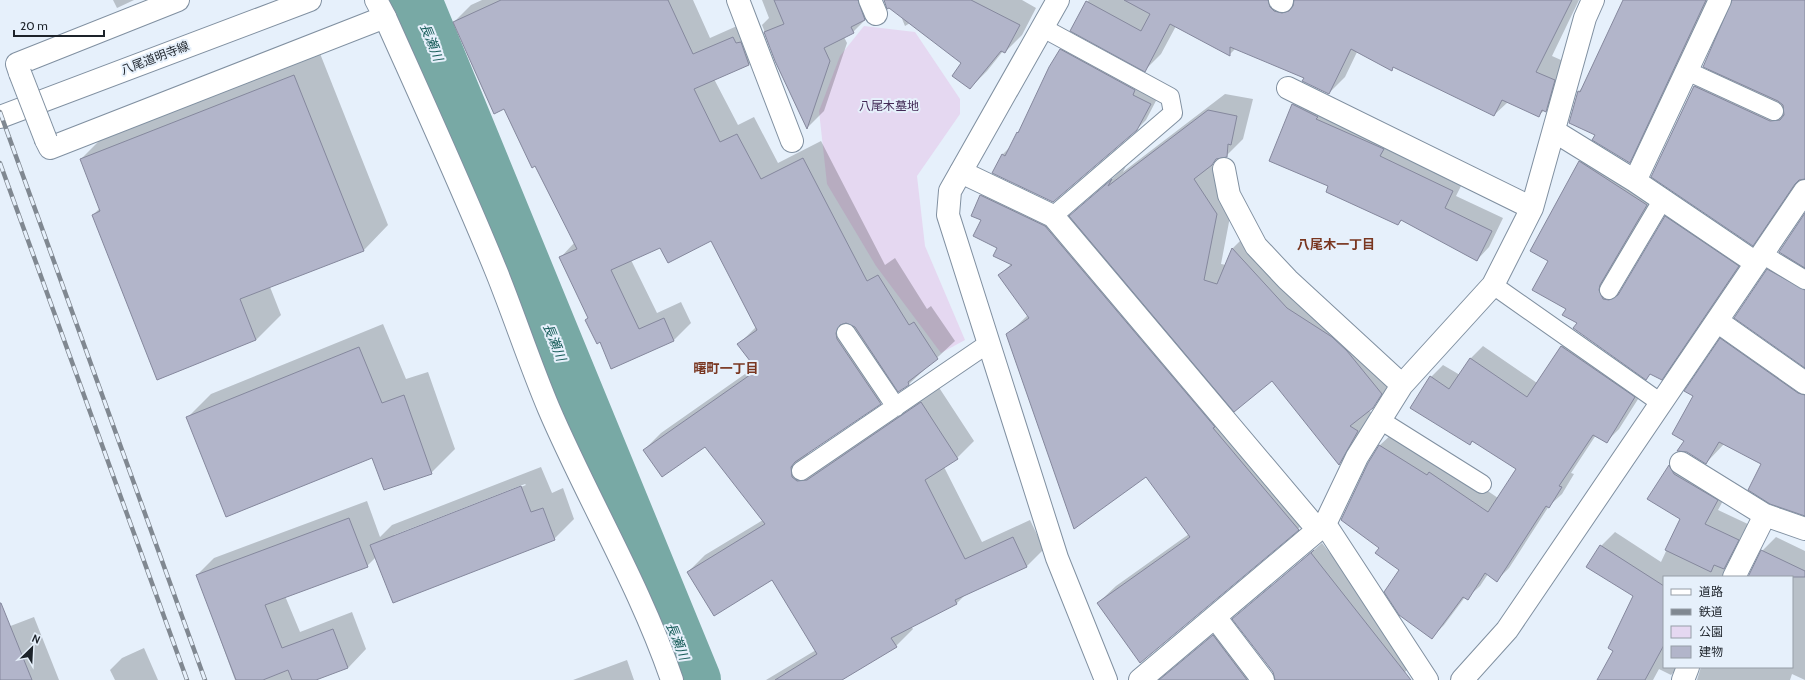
<svg xmlns="http://www.w3.org/2000/svg" width="1805" height="680" font-family="Cabin,'Noto Sans JP',sans-serif">
<style>
.green{fill:#e5d8f1}
.shadow{fill:#0003;fill-rule:evenodd}
.lines{fill:none;stroke-linecap:round;stroke-linejoin:round}
.river{stroke:#78a9a5;stroke-width:54}
.building{fill:#b2b5ca;stroke:#85889d}
.lane-casing{stroke:#8090a1;stroke-width:20}
.street-casing{stroke:#8090a1;stroke-width:24}
.secondary-casing{stroke:#8090a1;stroke-width:24}
.lane{stroke:#fff;stroke-width:18}
.street{stroke:#fff;stroke-width:22}
.secondary{stroke:#fff;stroke-width:22}
.rail-casing{stroke:#808891;stroke-width:4.5}
.rail{stroke:#e6f0fb;stroke-width:3;stroke-dasharray:9;stroke-linecap:butt}
.street-bridge-casing{stroke:#8090a1;stroke-width:24;stroke-linecap:butt}
.street-bridge{stroke:#fff;stroke-width:22}
.labels{text-anchor:middle;stroke-width:4;stroke-linejoin:round;paint-order:stroke}
.street-label{font-size:12px;fill:#1d232a;stroke:#e6f0fb}
.park-label{font-size:12px;fill:#422956;stroke:#e6f0fb}
.water-label{font-size:13px;font-style:italic;fill:#165b58;stroke:#e6f0fb}
.neighbourhood-label{font-size:13px;font-weight:bold;fill:#793620;stroke:#e6f0fb}
</style>
<rect width="100%" height="100%" fill="#e6f0fb"/>
<path class="green" d="M864 26 915 32 960 99V114L917 176 925 246 965 340 941 353 876 266 827 184 819 111 840 56Z"/>
<path class="shadow" d="M113 0H134L117 8Z
M482 0H693L710 38 755 18 766 47 749 64 714 79 738 125 754 117 778 163 821 141 885 265 895 258 927 309 931 306 955 341 909 384 896 387 880 403 808 452 809 459 938 386 974 441 957 458 944 467 982 542 1030 520 1044 549 1027 566 966 594 957 603 911 626 913 629 896 646 840 680H766L816 650 772 579 688 572 705 555 763 520 705 445 644 450 661 433 755 367 739 344 756 327 711 239 661 247 631 260 657 313 681 302 691 323 674 340 612 367 561 257 575 242 505 108 454 22 471 5Z
M762 0H881L870 15 853 32 844 37 847 43 824 111 807 128 776 60 762 25 769 18Z
M884 0H1022L1036 8 1022 35 1005 52 1003 51 987 71 970 88 963 63 910 23 905 26 896 4 888 8Z
M1089 0H1579L1552 56 1570 64 1562 95 1538 116 1508 102 1494 115 1394 66 1391 69 1357 52 1345 77 1329 93 1305 77 1236 48 1230 54 1176 26 1161 54 1145 70 1087 2Z
M1624 0H1714L1645 146 1629 162 1596 134 1579 91 1584 86Z
M1733 0H1805V178H1803L1769 228 1753 244 1652 176 1694 86 1711 69Z
M1070 41 1159 95 1146 120 1137 129 1053 201 1002 155 1011 146 1021 130 1061 50Z
M319 51 388 225 364 250 270 287 281 315 256 340 158 378 93 215 100 208 81 159 106 134Z
M1306 92 1465 178 1456 196 1503 218 1489 247 1477 260 1402 220 1398 224 1330 185 1293 105Z
M1225 94 1253 99 1243 139 1226 156 1218 158 1212 164 1234 196 1221 264 1226 265 1233 248 1249 232 1304 292 1348 321 1364 335 1398 376 1390 390 1368 410 1374 414 1356 447 1340 463 1272 380 1233 408 1230 410 1315 512 1298 529 1098 603 1116 586 1189 534 1146 476 1008 334 1028 315 999 276 1011 264 982 220 981 196 999 178 1063 209 1070 217 1126 166 1123 172Z
M1588 154 1654 197 1611 291 1618 293 1622 291 1666 217 1673 209 1746 258 1669 371 1661 379 1651 373 1646 378 1578 322 1567 308 1549 261 1580 162Z
M1805 215V366L1768 270 1784 254Z
M1737 323 1805 371V515L1762 463 1724 444 1706 463 1686 440 1695 395 1721 339Z
M383 324 406 379 428 372 455 449 431 473 373 456 187 418 211 394Z
M1575 334 1647 385 1619 429 1606 442 1596 435 1571 473 1574 474 1562 494 1549 506 1509 568 1497 580 1488 574 1480 586 1467 598 1465 597 1444 625 1432 637 1401 570 1380 548 1369 464 1380 445 1393 433 1442 460 1498 498 1517 468 1473 441 1470 444 1431 377 1443 365 1460 375 1470 359 1483 346 1537 383 1562 346Z
M1683 452 1688 460 1731 486 1718 510 1752 526 1743 575 1749 576 1762 551 1776 537 1805 551V680L1792 674 1790 680H1697L1701 667H1792V577H1664V667H1679L1671 675 1659 669 1653 680H1599L1615 650 1635 596 1601 546 1615 532 1661 562 1681 519 1648 499 1670 465Z
M541 467 552 493 563 488 574 519 554 539 376 557 367 566 285 596 300 632 352 612 366 649 349 667 313 680H235L197 575 214 558 367 501 380 537 392 525ZM525 484 526 485 394 537V535Z
M1322 543 1415 662 1405 672 1411 680H1276L1274 672 1233 619Z
M34 617 59 680H0V630Z
M1224 625 1267 680H1158H1160Z
M144 648 158 680H115L110 670 122 658Z
M627 660 634 680H573Z"/>
<g class="lines">
<path class="river" d="M416 3 694 680"/>
</g>
<path class="building" d="M501 0H668L693 54 733 37 736 43 741 42 749 65 694 89 720 142 737 134 761 179 803 158 867 281 878 275 909 325 914 322 938 359 908 382 909 385 898 392 855 327 846 323 840 325 836 333 837 339 881 404 795 462 791 467 792 477 797 481 807 480 921 402 958 459 925 480 965 559 1013 537 1027 567 955 600 957 604 891 638 897 647 842 680H775L817 654 772 580 714 616 687 572 765 524 705 447 662 477 643 450 757 370 737 344 757 330 711 241 668 263 660 248 611 270 639 329 664 318 674 341 611 369 600 342 597 344 585 320 588 318 559 257 577 249 535 166 532 168 504 109 494 114 453 22Z
M774 0H858L865 20 851 27 854 33 824 48 830 61 807 129 775 61 764 32 784 24Z
M884 0H971L1020 25 1005 53 1001 51 970 89 952 76 961 63 889 8 887 9Z
M1124 0H1268L1270 7 1274 11 1282 13 1289 11 1293 6 1294 0H1572L1536 72 1555 80 1546 112 1542 110 1539 117 1502 100 1494 116 1393 67 1392 71 1351 49 1329 94 1302 81 1304 78 1230 47V56L1170 24 1145 72 1070 31 1086 1 1141 31 1150 14Z
M1623 0H1706L1630 163 1592 140 1595 135 1569 123 1578 91 1580 92Z
M1732 0H1805V179L1799 180 1795 184 1753 246 1651 177 1694 86 1770 121 1780 120 1784 115 1783 105 1778 101 1703 67Z
M1060 49 1135 90 1133 95 1151 104 1137 130 1053 202 992 173 1002 154 1005 156 1017 132 1018 133 1049 67Z
M294 75 364 251 240 299 256 340 157 380 92 215 100 211 80 159Z
M1292 104 1318 117 1316 119 1384 149 1380 156 1453 191 1445 208 1492 231 1477 261 1401 220 1398 225 1326 192 1328 186 1269 161Z
M1208 110 1237 116 1231 145 1228 144 1227 157 1216 159 1212 165 1194 179 1217 214 1204 280 1217 284 1232 248 1287 308 1332 337 1347 351 1382 394 1373 408 1350 426 1358 431 1339 465 1272 381 1234 412 1069 216 1112 179 1108 186Z
M1579 161 1647 205 1600 285 1599 290 1603 299 1609 300 1618 295 1665 216 1739 266 1662 380 1650 374 1646 380 1573 328 1577 323 1562 315 1566 309 1532 290 1548 261 1530 251Z
M980 195 1045 226 1215 427 1213 428 1299 530 1140 663 1097 603 1190 537 1146 477 1074 529 1006 334 1029 318 998 275 1012 265 993 256 997 248 973 236 981 220 971 216Z
M1805 213V268L1779 252Z
M1767 269 1805 290V368L1734 318Z
M1720 338 1798 393 1805 395V516L1770 504 1748 490 1761 464 1719 442 1706 464 1687 452 1677 451 1684 441 1672 434 1693 396 1684 391Z
M1561 346 1635 397 1607 443 1593 435 1559 486 1562 487 1549 508 1546 506 1497 582 1485 573 1468 600 1463 597 1432 639 1399 615 1384 592 1399 570 1375 553 1379 548 1341 520 1368 463 1379 445 1427 475 1429 472 1488 512 1516 469 1472 441 1470 445 1410 408 1430 376 1449 389 1470 358 1527 397Z
M359 347 382 403 404 395 432 474 384 490 372 458 226 517 186 417Z
M1669 465 1674 474 1718 500 1705 524 1739 540 1724 569 1714 565 1711 572 1665 550 1680 519 1647 499Z
M521 486 531 512 543 508 555 540 393 603 370 545Z
M349 518 368 567 265 605 282 648 333 629 348 668 316 680H292L288 670 263 680H236L196 575Z
M1600 545 1664 586V645L1645 680H1597L1613 651 1608 648 1633 596 1586 567Z
M1314 550 1311 553 1411 680H1275L1273 672 1232 619Z
M1761 550 1805 571V577H1748Z
M0 603H1L32 680H0Z
M1213 635 1247 680H1159Z"/>
<g class="lines">
<defs>
<path id="lane" d="M1043 28 1170 97 1173 113 1053 216
M1687 71 1774 111
M1762 254 1805 280
M1493 285 1661 403
M1609 290 1663 199
M846 333 896 407
M1380 420 1482 484
M801 471 989 343"/>
<path id="street" d="M738 0 792 141
M870 0 876 14
M1280 0 1282 1
M20 73 17 64 178 0
M1288 88 1532 208
M1554 131 1635 181 1756 263
M46 140 50 148 385 17
M1224 169 1229 195 1256 246 1288 280 1402 385
M961 172 1053 216 1318 530
M1635 181 1720 0
M1717 321 1805 383
M1681 463 1765 515 1805 529
M1325 524 1427 680
M1734 577 1765 515
M1215 617 1263 680
M1140 680 1325 524 1357 457 1402 385 1493 285 1532 208 1585 18 1593 0
M1462 680 1507 630 1805 191
M1683 680 1688 667"/>
<path id="secondary" d="M376 0 385 17C423 102 462 187 497 273 515 318 530 364 549 409 588 500 640 586 672 680
M1058 0 950 191 948 215 1057 558 1106 680
M0 117 310 0"/>
</defs>
<use href="#lane" class="lane-casing"/>
<use href="#street" class="street-casing"/>
<use href="#secondary" class="secondary-casing"/>
<use href="#lane" class="lane"/>
<use href="#street" class="street"/>
<use href="#secondary" class="secondary"/>
<defs>
<path id="rail" d="M0 112 205 680
M0 163 187 680"/>
</defs>
<use href="#rail" class="rail-casing"/>
<use href="#rail" class="rail"/>
<defs>
<path id="street-bridge" d="M20 73 46 140"/>
</defs>
<use href="#street-bridge" class="street-bridge-casing"/>
<use href="#street-bridge" class="street-bridge"/>
</g>
<g class="labels">
<g class="street-label">
<text transform="translate(155 58) rotate(-21)" y="4">八尾道明寺線</text>
</g>
<g class="park-label">
<text x="889" y="110">八尾木墓地</text>
</g>
<g class="water-label">
<text transform="translate(432 42) rotate(68)" y="5">長瀬川</text>
<text transform="translate(555 342) rotate(68)" y="5">長瀬川</text>
<text transform="translate(678 641) rotate(68)" y="5">長瀬川</text>
</g>
<g class="neighbourhood-label">
<text x="1336" y="249">八尾木一丁目</text>
<text x="726" y="373">曙町一丁目</text>
</g>
</g>
<rect x="1663" y="576" width="130" height="92" fill="#e6f0fb" stroke="#969ea7"/>
<rect x="1671" y="589" width="20" height="6" fill="#ffffff" stroke="#969ea7"/>
<text x="1699" y="596" font-size="12" fill="#1d232a">道路</text>
<rect x="1671" y="609" width="20" height="6" fill="#808891" stroke="#969ea7"/>
<text x="1699" y="616" font-size="12" fill="#1d232a">鉄道</text>
<rect x="1671" y="626" width="20" height="12" fill="#e5d8f1" stroke="#969ea7"/>
<text x="1699" y="636" font-size="12" fill="#1d232a">公園</text>
<rect x="1671" y="646" width="20" height="12" fill="#b2b5ca" stroke="#969ea7"/>
<text x="1699" y="656" font-size="12" fill="#1d232a">建物</text>
<g transform="translate(32 648) rotate(24)" stroke="#e6f0fb" stroke-width="3" paint-order="stroke">
<path d="M0-3L7 15L0 10L-7 15Z" fill="#1d232a"/>
<text y="-6" font-size="11" font-weight="bold" text-anchor="middle" fill="#1d232a">N</text>
</g>
<path d="M14 30v6h90v-6" fill="none" stroke="#1d232a" stroke-width="2"/>
<text x="20" y="30" font-size="12" fill="#1d232a" stroke="#e6f0fb" stroke-width="3" paint-order="stroke">20 m</text>
</svg>
